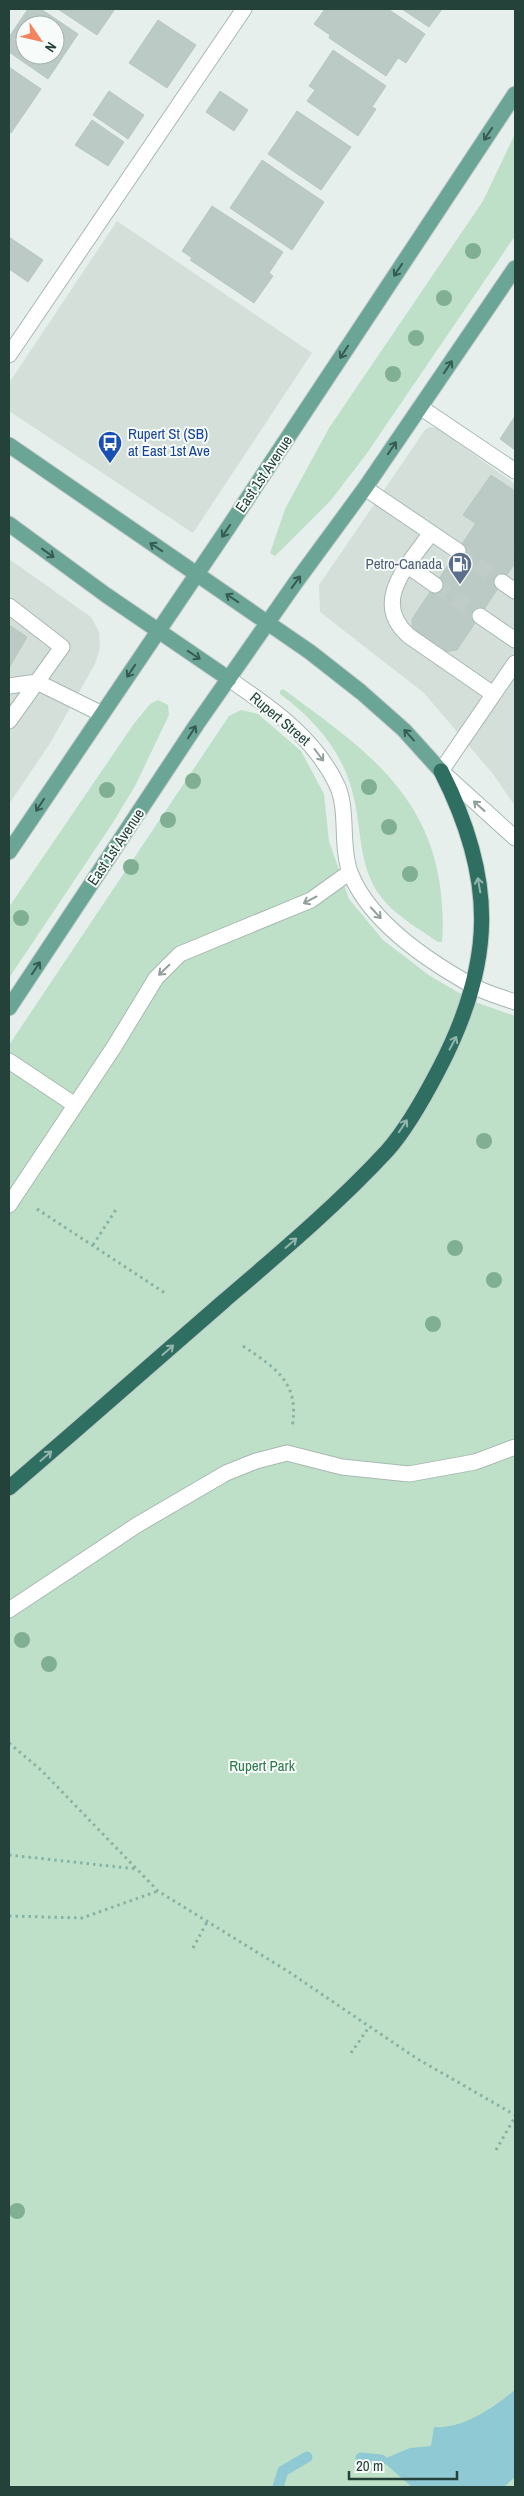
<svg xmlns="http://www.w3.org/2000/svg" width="524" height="2496" font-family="'Archivo Narrow',sans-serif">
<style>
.built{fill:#d4dfda}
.green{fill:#bfe0c8}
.water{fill:#8ec9d4}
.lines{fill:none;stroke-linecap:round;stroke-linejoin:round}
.stream{stroke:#8ec9d4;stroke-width:11}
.building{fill:#bbcac4;stroke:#b8c9c2;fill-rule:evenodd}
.minor-tunnel{stroke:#bfccc8;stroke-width:15;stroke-dasharray:15 8;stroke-linecap:butt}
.minor-casing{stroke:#a8b8b2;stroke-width:17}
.major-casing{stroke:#c2cac8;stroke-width:17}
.highway-casing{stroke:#c2cac8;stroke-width:17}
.path{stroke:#86b3a5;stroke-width:3;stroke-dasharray:2.5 4;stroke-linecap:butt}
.minor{stroke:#fff;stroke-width:15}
.major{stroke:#6aa596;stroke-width:15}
.highway{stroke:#2f6f62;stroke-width:15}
.tree{fill:#80af93}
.oneway{stroke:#365b51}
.oneway2{stroke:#92a09c}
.oneway3{stroke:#93b5ae}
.labels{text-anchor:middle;stroke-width:4;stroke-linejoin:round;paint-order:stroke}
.transit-label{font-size:15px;fill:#164399;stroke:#f7fbf9;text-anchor:start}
.street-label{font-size:15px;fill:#24423a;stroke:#f7fbf9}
.service-label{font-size:15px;fill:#4e5e75;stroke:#f7fbf9;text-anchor:end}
.park-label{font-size:15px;fill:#2d7a4b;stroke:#f7fbf9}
</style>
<rect width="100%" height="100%" fill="#e6efeb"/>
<path class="built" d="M117 221 312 353 193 533 9 411V383Z
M430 427 437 428 515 484V806L493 774 424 693 320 612 319 585 425 430Z
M9 559 91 617 99 632 100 648 95 664 49 745 9 804Z"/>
<path class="green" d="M515 134V236L365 456 331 500 275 556 270 553 285 509 329 428 483 201Z
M283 689C356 743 426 788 440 885 442 903 444 924 442 942H438C416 927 389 912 375 888 360 861 361 833 355 803 346 756 318 722 280 694V691Z
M158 700 168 705 169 715 135 786 112 824 9 978V907L133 725 150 704Z
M241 710 258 714 301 751 324 794 329 841 349 899 383 940 430 976 475 1002 515 1016V2487H9V1045L229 716Z"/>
<path class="water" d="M515 2390V2477L504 2487H412L381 2460 410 2448 431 2446 434 2427C463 2429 493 2408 515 2390Z"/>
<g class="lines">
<path class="stream" d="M361 2458 381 2460
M278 2487 283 2471 307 2457"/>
</g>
<path class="building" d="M28 9H41L78 34 48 79 9 52V37ZM25 25H55V55H25Z
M58 9H115L97 35Z
M325 9H388L425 34 406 63 398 58 386 76 329 38 330 35 314 24Z
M402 9H442L429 27Z
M158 20 196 45 167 88 129 63Z
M333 50 386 86 372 107 376 109 358 136 307 101 315 90 309 86Z
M9 67 41 89 11 133 9 131Z
M109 91 144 115 128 139 93 115Z
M220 91 248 110 234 131 206 112Z
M297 111 351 147 321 190 268 154Z
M92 120 124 142 108 166 75 145Z
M262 160 324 202 292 250 230 208Z
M212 206 283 252 269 273 273 276 254 303 190 260 192 258 182 251Z
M9 237 43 260 28 282 9 269Z
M515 416V450L500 439Z
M491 475 515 491V550L463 515Z
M476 523 515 550V563L457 650 443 652 416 634 412 627V619Z
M9 625 27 637 9 668Z"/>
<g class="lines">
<path class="minor-tunnel" d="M458 551 502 582
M435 585 480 616"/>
<defs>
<path id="minor" d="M9 355 244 9
M420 407 515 471
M365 488 458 551
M431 533C408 565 370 602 409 636L493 694
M408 566 435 585
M502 582 515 591
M9 606 62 647 9 721
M480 616 515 640
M515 663 441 771 515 838
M229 679C271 708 313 736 336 783 349 808 340 845 350 872 369 922 428 961 473 986 486 993 501 997 515 1002
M9 686 37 682 102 714
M9 1061 75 1105
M9 1205 114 1047 156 978 180 954 311 900 350 872
M9 1610 137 1525 226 1473 256 1461 287 1453 342 1467 409 1474 475 1462 515 1447"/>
<path id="major" d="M9 445 310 652 361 692 404 730 441 771
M9 524 106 595 229 679
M9 852 228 528 515 94
M9 1008 197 724 296 582 365 488 515 268"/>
<path id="highway" d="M9 1488C81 1426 153 1363 224 1301 280 1253 337 1205 387 1151 405 1131 426 1094 439 1069 495 962 496 879 441 771"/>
</defs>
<use href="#minor" class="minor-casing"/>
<use href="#major" class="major-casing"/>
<use href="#highway" class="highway-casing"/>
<path class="path" d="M37 1209 165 1293
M93 1245 117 1208
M243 1346C277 1369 300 1383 292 1428
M9 1743 41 1770 158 1891 289 1972 416 2058 515 2115
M9 1855 137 1869
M9 1916 82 1918 158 1891
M193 1948 207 1922
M351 2053 369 2027
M496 2150 515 2117"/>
<use href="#minor" class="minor"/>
<use href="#major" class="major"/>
<use href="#highway" class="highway"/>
</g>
<g class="tree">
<circle cx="473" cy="251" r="8"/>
<circle cx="444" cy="298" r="8"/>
<circle cx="416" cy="338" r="8"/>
<circle cx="393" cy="374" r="8"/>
<circle cx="193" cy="781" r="8"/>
<circle cx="369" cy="787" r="8"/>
<circle cx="107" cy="790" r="8"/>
<circle cx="168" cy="820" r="8"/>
<circle cx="389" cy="827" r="8"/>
<circle cx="131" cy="867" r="8"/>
<circle cx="410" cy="874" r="8"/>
<circle cx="21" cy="918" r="8"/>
<circle cx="484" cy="1141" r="8"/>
<circle cx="455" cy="1248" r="8"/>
<circle cx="494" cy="1280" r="8"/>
<circle cx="433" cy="1324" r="8"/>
<circle cx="22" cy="1640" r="8"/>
<circle cx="49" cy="1664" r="8"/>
<circle cx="17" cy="2211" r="8"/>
</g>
<defs><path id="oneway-shaft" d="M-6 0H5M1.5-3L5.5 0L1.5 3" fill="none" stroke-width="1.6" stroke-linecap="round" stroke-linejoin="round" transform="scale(1.25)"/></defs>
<g class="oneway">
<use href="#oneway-shaft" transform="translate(488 134) rotate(124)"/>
<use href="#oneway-shaft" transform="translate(398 270) rotate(124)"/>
<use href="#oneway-shaft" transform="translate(344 352) rotate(123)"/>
<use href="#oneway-shaft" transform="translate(448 367) rotate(-56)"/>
<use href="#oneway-shaft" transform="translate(392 448) rotate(-56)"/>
<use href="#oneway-shaft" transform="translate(226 531) rotate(124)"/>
<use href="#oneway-shaft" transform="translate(156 547) rotate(-146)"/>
<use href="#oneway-shaft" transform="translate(48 553) rotate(36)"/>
<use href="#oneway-shaft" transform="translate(296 582) rotate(-54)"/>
<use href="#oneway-shaft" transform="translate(232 598) rotate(-146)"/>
<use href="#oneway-shaft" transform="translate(194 655) rotate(34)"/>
<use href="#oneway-shaft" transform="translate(131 671) rotate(124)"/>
<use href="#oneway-shaft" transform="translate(192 732) rotate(-57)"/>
<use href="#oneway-shaft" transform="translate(409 735) rotate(-132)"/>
<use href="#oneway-shaft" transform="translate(40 805) rotate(124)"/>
<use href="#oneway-shaft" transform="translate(36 968) rotate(-56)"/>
</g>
<g class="oneway2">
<use href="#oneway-shaft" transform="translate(319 755) rotate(53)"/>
<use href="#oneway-shaft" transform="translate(479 806) rotate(-138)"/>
<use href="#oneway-shaft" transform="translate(310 900) rotate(152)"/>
<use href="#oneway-shaft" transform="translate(376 913) rotate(47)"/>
<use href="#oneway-shaft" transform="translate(164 970) rotate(136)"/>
</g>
<g class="oneway3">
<use href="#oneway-shaft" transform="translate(479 885) rotate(-100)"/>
<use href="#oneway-shaft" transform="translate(453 1043) rotate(-62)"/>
<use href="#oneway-shaft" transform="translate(403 1126) rotate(-56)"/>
<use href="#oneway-shaft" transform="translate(291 1243) rotate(-41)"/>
<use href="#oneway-shaft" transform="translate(168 1350) rotate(-41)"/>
<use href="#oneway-shaft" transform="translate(46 1456) rotate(-41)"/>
</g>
<defs>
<symbol id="bus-pin" viewBox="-11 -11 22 30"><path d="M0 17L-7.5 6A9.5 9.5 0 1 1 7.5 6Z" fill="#1a4fb4" stroke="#f7fbf9"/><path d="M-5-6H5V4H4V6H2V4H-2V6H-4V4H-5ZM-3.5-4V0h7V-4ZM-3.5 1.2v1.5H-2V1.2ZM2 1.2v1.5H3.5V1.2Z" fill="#fff"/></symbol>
<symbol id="fuel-pin" viewBox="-11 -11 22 30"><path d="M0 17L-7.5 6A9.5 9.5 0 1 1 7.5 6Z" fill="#5c6f8a" stroke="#f7fbf9"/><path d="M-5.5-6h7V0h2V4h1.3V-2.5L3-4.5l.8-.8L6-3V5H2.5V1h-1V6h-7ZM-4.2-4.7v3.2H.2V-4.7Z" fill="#fff"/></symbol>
</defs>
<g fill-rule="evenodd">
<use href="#bus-pin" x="96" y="429" width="28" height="38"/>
<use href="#fuel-pin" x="446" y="550" width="28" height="38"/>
</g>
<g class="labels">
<g class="transit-label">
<text x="128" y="439">Rupert St (SB)<tspan x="128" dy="17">at East 1st Ave</tspan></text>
</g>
<g class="street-label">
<text transform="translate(264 474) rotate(-56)" y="5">East 1st Avenue</text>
<text transform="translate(280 719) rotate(40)" y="5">Rupert Street</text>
<text transform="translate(116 847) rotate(-56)" y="5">East 1st Avenue</text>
</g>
<g class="service-label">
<text x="442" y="569">Petro-Canada</text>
</g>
<g class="park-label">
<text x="262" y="1771">Rupert Park</text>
</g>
</g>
<rect width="524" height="2496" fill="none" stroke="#24423a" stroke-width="20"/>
<g transform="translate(40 40) rotate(124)"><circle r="24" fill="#f7fbf9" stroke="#a3b1ad"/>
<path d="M0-4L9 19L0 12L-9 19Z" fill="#f4845f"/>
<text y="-8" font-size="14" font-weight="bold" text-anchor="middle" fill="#24423a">N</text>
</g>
<path d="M349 2471v8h108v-8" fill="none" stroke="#24423a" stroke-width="2.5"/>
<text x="356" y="2471" font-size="15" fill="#24423a" stroke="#f7fbf9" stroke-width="4" paint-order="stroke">20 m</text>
</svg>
